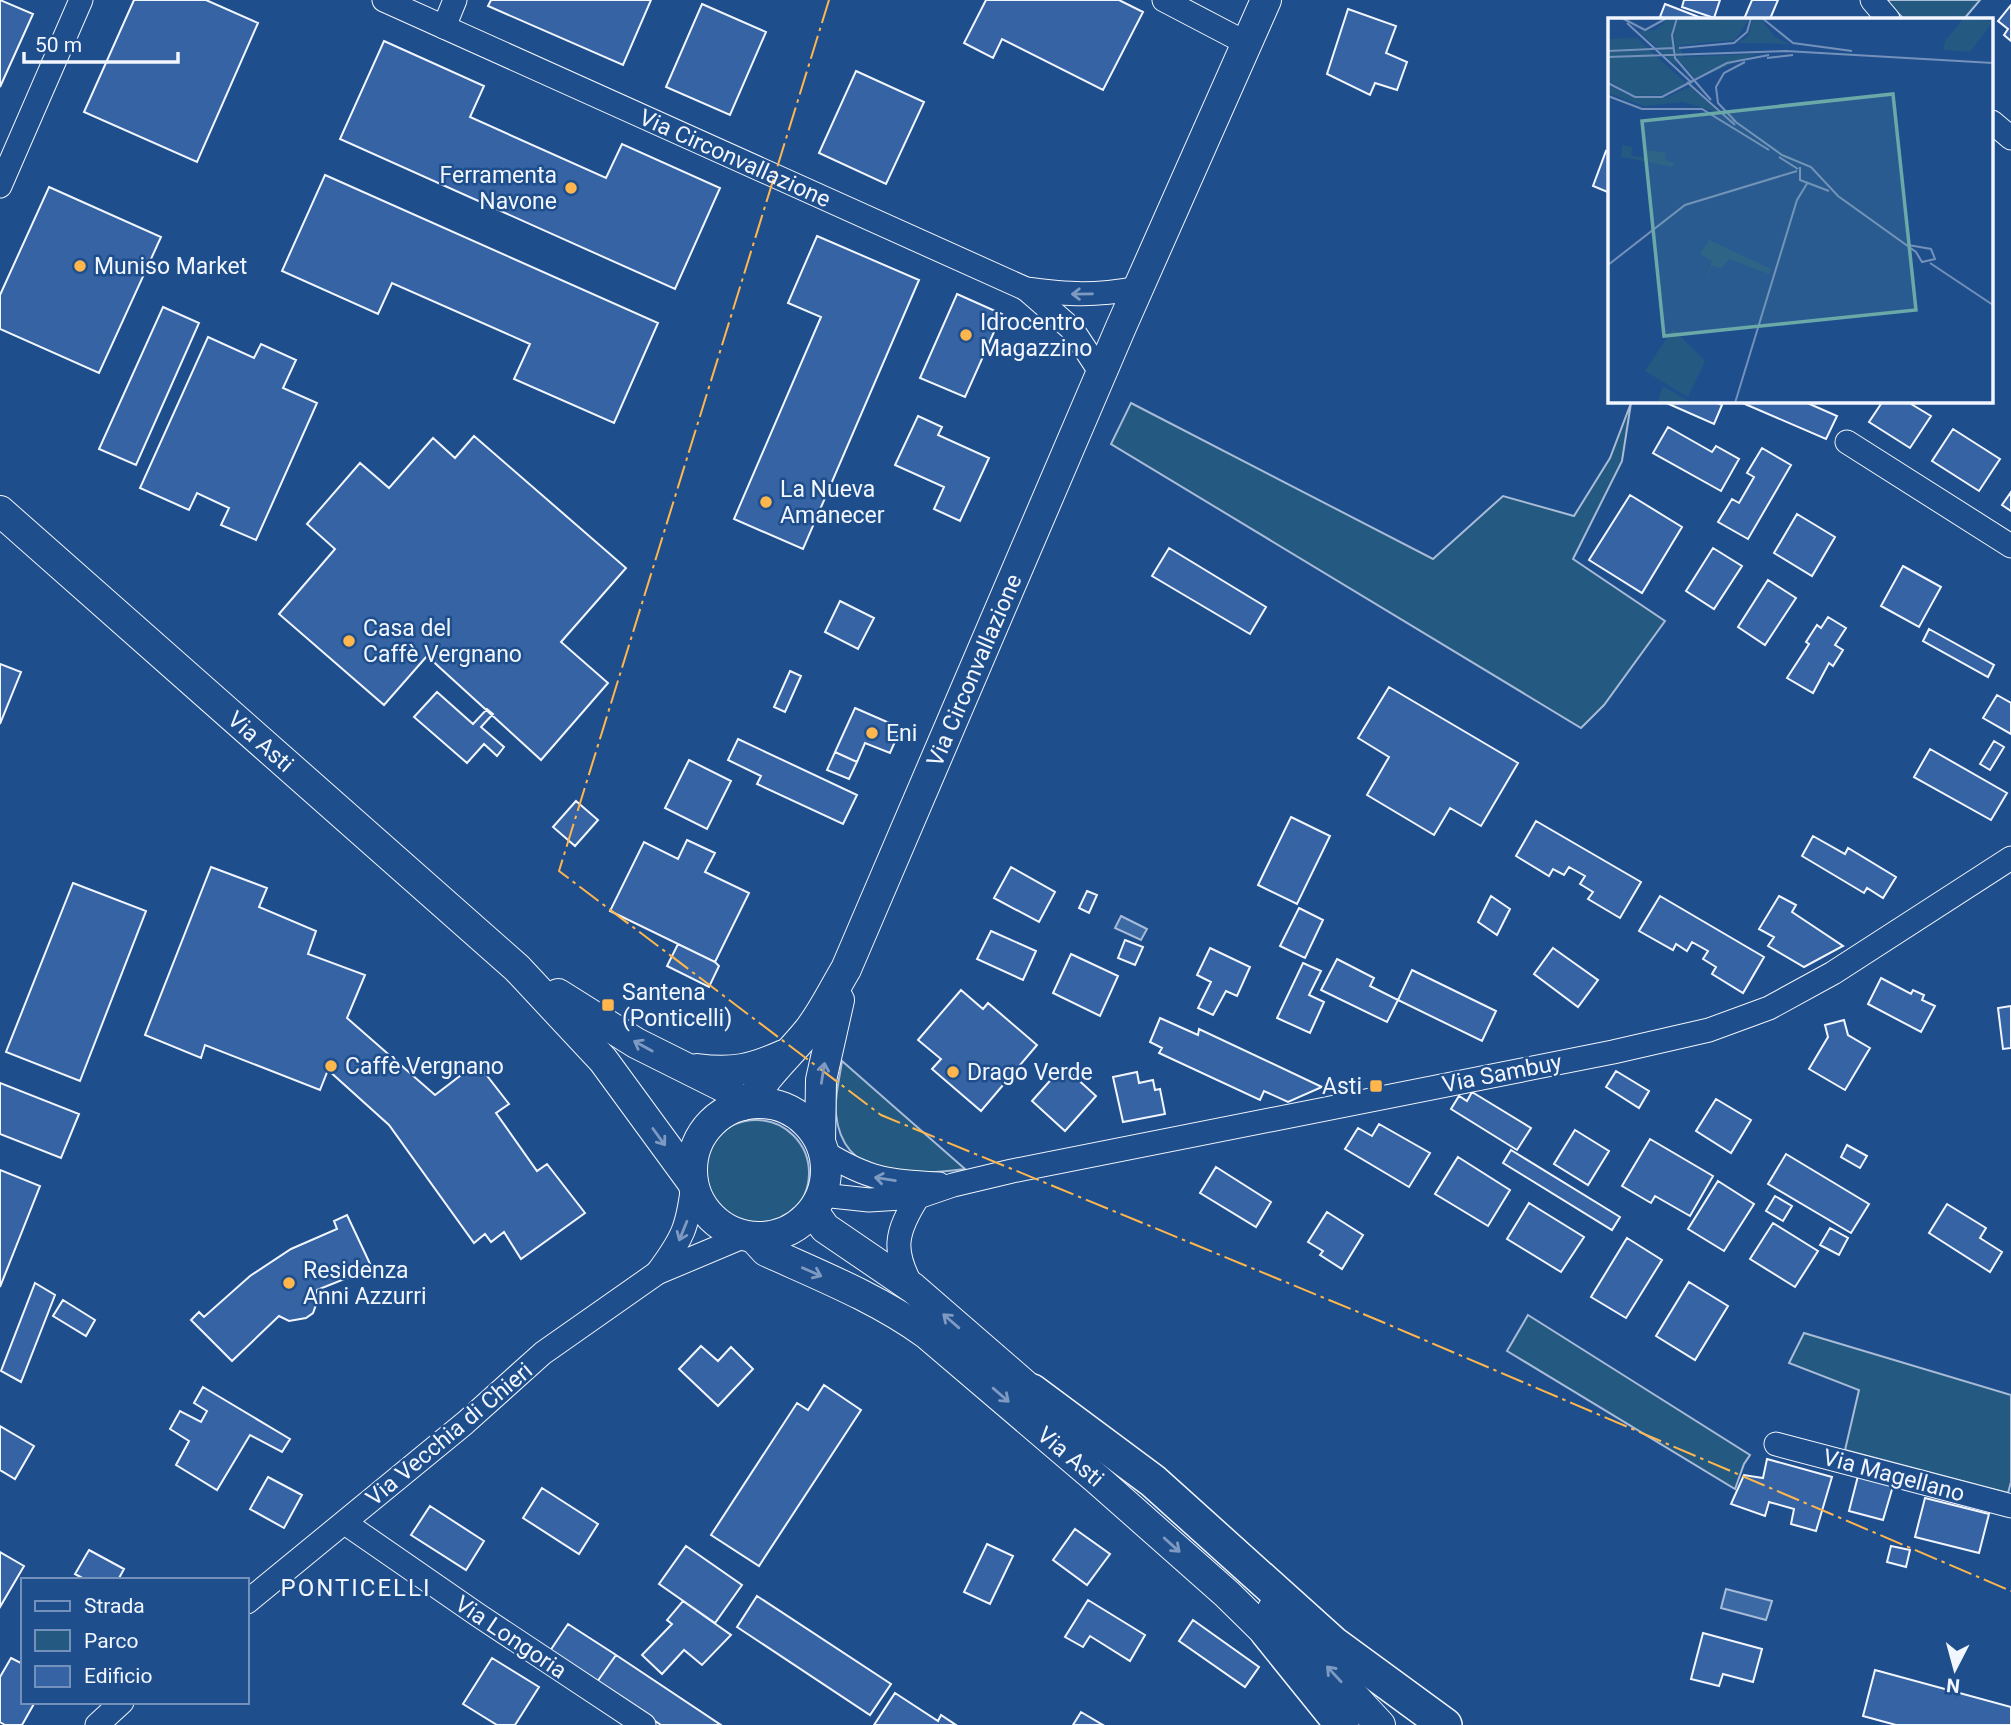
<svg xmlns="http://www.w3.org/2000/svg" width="2011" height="1725" font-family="Roboto,sans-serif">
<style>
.green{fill:#245a82;stroke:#a8bbd7;stroke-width:2}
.water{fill:#3b69a3;stroke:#a8bbd7;stroke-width:2}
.building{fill:#3563a3;stroke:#f2f6ff;stroke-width:2}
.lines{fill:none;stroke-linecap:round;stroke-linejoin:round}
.minor-casing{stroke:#f2f6ff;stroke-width:25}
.major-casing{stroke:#f2f6ff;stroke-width:32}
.highway-casing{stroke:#f2f6ff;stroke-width:36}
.minor{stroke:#1f4e8c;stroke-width:23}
.major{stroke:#1f4e8c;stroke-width:30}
.highway{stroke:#1f4e8c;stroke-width:33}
.power{stroke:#ffb74d;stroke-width:2;stroke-dasharray:24 5 3.5 5;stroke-linecap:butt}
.oneway{stroke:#7e9ac0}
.poi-dot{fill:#ffb74d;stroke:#1f4e8c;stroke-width:2.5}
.labels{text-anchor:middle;stroke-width:5;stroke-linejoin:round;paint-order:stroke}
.street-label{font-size:23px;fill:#f2f6ff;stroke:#1f4e8c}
.poi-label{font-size:23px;fill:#f2f6ff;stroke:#1f4e8c;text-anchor:start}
.neighbourhood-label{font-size:24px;letter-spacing:2px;fill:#f2f6ff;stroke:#1f4e8c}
.inset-road{fill:none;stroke:#7391ba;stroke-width:2}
.view{fill:#6aa9a8;fill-opacity:0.15;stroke:#6aa9a8;stroke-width:3.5}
.inset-edge{fill:none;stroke:#f2f6ff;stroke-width:3.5}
</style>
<rect width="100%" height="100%" fill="#1f4e8c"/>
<path class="green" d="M1885 0H1980L1964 19H1904Z
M1131 403 1433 559 1503 496 1574 516 1610 458 1631 403 1622 461 1573 559 1665 621 1604 705 1581 728 1111 444Z
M842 1061 965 1169C914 1175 843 1183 836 1114 834 1097 840 1077 842 1061Z
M703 1173a53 53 0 1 1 106 0a53 53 0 1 1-106 0Z
M1528 1315 1750 1455 1744 1464 1735 1489 1507 1351Z
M1804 1333 2011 1395V1482L2008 1493 1845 1450 1859 1390 1789 1363Z"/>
<path class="water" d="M1121 916 1147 929 1141 940 1115 928Z
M1726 1589 1772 1601 1766 1620 1721 1608Z"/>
<path class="building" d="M0 0 33 14 0 87Z
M134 0H206L258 23 197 162 84 112Z
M491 0H651L623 65 488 6Z
M986 0H1119L1143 12 1103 90 1002 39 993 58 964 43Z
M1684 0H1720L1714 18 1682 7Z
M1752 0H1778L1770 19H1744Z
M702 4 766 32 730 115 666 87Z
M1665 4 1704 19H1666L1660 17Z
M2011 5V41L2004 35 2008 29 1998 21Z
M1348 9 1396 26 1386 53 1407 62 1397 90 1375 83 1370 95 1327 74Z
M384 41 484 86 470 117 606 178 622 144 720 188 675 289 340 139Z
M856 71 924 102 886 184 819 153Z
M1606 151 1610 153V193L1593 186Z
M325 175 658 323 614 423 514 379 530 344 392 283 378 314 282 271Z
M49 187 161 237 99 373 0 329V295Z
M817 236 919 280 803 549 734 519 821 317 788 303Z
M957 294 1002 314 965 397 920 378Z
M163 307 199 323 136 465 99 449Z
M208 337 254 358 261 344 296 360 283 388 317 403 256 540 221 525 229 508 197 493 189 510 140 488Z
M1662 401H1713L1722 405 1714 424Z
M1738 401H1803L1837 416 1826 439Z
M1883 401H1906L1931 416 1910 448 1869 422Z
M918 416 942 427 938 435 989 458 960 521 934 509 944 487 895 465Z
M1668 427 1712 452 1716 446 1739 459 1721 491 1653 453Z
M1953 429 2000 459 1979 491 1932 461Z
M474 436 626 568 561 642 608 683 541 760 427 656 384 705 279 614 335 549 307 524 360 463 389 488 433 438 455 458Z
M1762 448 1791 465 1748 539 1718 522 1732 499 1739 503 1754 477 1747 473Z
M2011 492V511L2002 505Z
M1630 495 1682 527 1642 593 1589 560Z
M1797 514 1835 537 1812 576 1774 553Z
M1169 548 1266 607 1250 634 1152 576Z
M1713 548 1742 566 1714 609 1686 591Z
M1903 566 1941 587 1919 627 1881 606Z
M1768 580 1796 598 1765 645 1738 627Z
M840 601 874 618 858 649 825 632Z
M1828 617 1846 628 1835 645 1843 650 1833 666 1829 663 1813 693 1787 678 1809 644 1806 642 1817 625 1821 628Z
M1929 629 1994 665 1988 677 1923 641Z
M0 664 21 672 0 724Z
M790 671 801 676 785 712 774 707Z
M1389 687 1518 763 1481 826 1450 808 1434 835 1367 795 1389 757 1358 738Z
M437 692 473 724 487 709 493 714 481 727 504 747 497 756 484 744 467 763 414 717Z
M1997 695 2011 703V734L1983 718Z
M855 708 901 728 890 753 865 743 857 762 835 752Z
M738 739 857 795 843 824 757 784 761 776 728 760Z
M1994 741 2004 747 1990 770 1980 764Z
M1930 749 2007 793 1991 820 1914 777Z
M835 752 857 762 849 779 827 770Z
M689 760 731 781 707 829 665 808Z
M576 801 598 820 575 846 553 827Z
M1291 817 1330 836 1297 904 1258 885Z
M1536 821 1641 882 1620 918 1588 899 1593 892 1580 884 1585 876 1569 867 1564 875 1553 869 1549 876 1516 856Z
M1813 836 1845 854 1848 848 1896 877 1883 898 1867 888 1864 893 1802 856Z
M687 840 715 853 705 872 749 893 715 962 610 911 644 842 678 859Z
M211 867 267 888 259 907 316 931 308 954 365 975 347 1018 435 1095 477 1063 509 1104 496 1113 537 1171 547 1164 585 1213 521 1259 504 1232 491 1242 485 1234 474 1243 389 1125 328 1070 320 1090 205 1045 201 1058 145 1035Z
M1011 867 1055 892 1039 922 994 898Z
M73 883 146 911 80 1081 6 1052Z
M1087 891 1097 895 1089 913 1079 908Z
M1491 896 1510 909 1497 935 1478 922Z
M1660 896 1764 957 1743 993 1712 974 1716 967 1703 959 1708 951 1692 942 1687 951 1676 944 1673 950 1639 931Z
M1779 896 1796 905 1792 912 1843 946 1804 967 1768 946 1774 937 1759 929Z
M1299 908 1323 920 1305 958 1280 946Z
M991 931 1036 951 1023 980 977 959Z
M1125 940 1143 947 1135 965 1118 958Z
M678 944 715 962 719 966 709 987 667 966Z
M1210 948 1250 967 1237 996 1226 991 1213 1015 1198 1008 1211 982 1197 975Z
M1553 948 1598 980 1578 1007 1534 974Z
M1071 954 1118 976 1100 1016 1053 993Z
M1337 959 1374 978 1370 986 1398 1000 1387 1022 1321 990Z
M1303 963 1321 971 1309 995 1324 1002 1310 1033 1277 1018Z
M1412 970 1496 1011 1482 1041 1398 1000Z
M1881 978 1911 994 1913 990 1924 995 1922 1000 1935 1006 1921 1032 1868 1004Z
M961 990 983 1009 988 1003 1037 1045 981 1111 932 1069 941 1059 918 1040Z
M2011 1006V1048L2003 1049 1998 1008Z
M1160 1018 1198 1035 1199 1029 1322 1087 1288 1102 1264 1091 1260 1100 1159 1053 1162 1048 1150 1042Z
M1844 1020 1848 1035 1870 1048 1845 1090 1809 1069 1828 1037 1825 1025Z
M1063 1066 1096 1096 1065 1131 1032 1101Z
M1616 1071 1649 1091 1639 1108 1606 1087Z
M1137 1072 1139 1083 1153 1080 1155 1090 1160 1089 1165 1114 1123 1122 1113 1077Z
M0 1083 79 1114 61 1158 0 1134Z
M1472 1092 1531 1128 1517 1150 1451 1109 1459 1096 1467 1101Z
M1716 1099 1751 1120 1731 1153 1696 1131Z
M1379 1124 1430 1153 1409 1187 1345 1149 1358 1128 1372 1136Z
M1575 1130 1609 1151 1588 1185 1554 1164Z
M1650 1139 1713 1176 1690 1216 1655 1196 1651 1203 1622 1186Z
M1847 1145 1867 1156 1860 1168 1841 1157Z
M1511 1150 1620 1217 1612 1230 1503 1163Z
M1786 1154 1869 1204 1851 1233 1768 1184Z
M1458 1157 1510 1190 1488 1226 1435 1194Z
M1216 1167 1271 1202 1256 1227 1200 1193Z
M0 1170 40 1186 0 1287Z
M1718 1181 1754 1204 1724 1251 1688 1229Z
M1775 1196 1792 1206 1783 1221 1766 1211Z
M1529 1203 1584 1237 1561 1272 1507 1239Z
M1947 1204 1986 1228 1980 1238 2002 1252 1990 1272 1929 1233Z
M1327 1212 1363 1235 1342 1269 1320 1255 1323 1251 1308 1242Z
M347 1215 372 1268 317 1290V1302L313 1313 306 1318 289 1321 279 1316 232 1361 191 1320 199 1312 204 1317 250 1276 291 1249 337 1229 334 1221Z
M1773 1223 1818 1251 1795 1287 1750 1259Z
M1830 1228 1848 1238 1839 1255 1820 1245Z
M1627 1238 1662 1260 1626 1318 1591 1297Z
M1689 1282 1728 1306 1695 1360 1656 1336Z
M35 1283 55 1295 21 1382 1 1371Z
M63 1300 95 1320 86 1336 53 1316Z
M701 1346 718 1361 731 1347 753 1369 718 1406 679 1369Z
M824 1385 861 1410 759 1566 711 1535 797 1403 808 1410Z
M203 1387 290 1439 282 1452 250 1435 217 1490 176 1465 189 1441 170 1429 180 1411 201 1422 207 1411 194 1403Z
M0 1426 34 1446 15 1479 0 1470Z
M1767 1459 1832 1477 1816 1531 1791 1524 1794 1509 1769 1502 1765 1516 1731 1504 1744 1475 1763 1478Z
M1858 1476 1893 1486 1883 1520 1849 1511Z
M268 1477 302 1495 284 1528 250 1509Z
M542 1488 598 1524 579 1554 523 1518Z
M1925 1498 1989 1514 1979 1553 1915 1537Z
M430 1506 484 1541 466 1570 411 1535Z
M1075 1529 1110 1554 1087 1585 1053 1560Z
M987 1544 1013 1556 990 1604 964 1592Z
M686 1546 742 1585 715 1623 659 1584Z
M1891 1546 1910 1550 1906 1567 1887 1562Z
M89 1550 124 1569 118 1580H86L75 1574Z
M0 1552 24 1566 0 1607Z
M757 1596 891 1684 870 1715 737 1627Z
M1088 1600 1145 1635 1130 1661 1090 1636 1083 1647 1065 1637Z
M683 1601 731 1635 702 1665 684 1650 662 1674 642 1655 672 1624 667 1620Z
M1193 1620 1259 1667 1245 1687 1179 1641Z
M568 1624 616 1655 597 1682 550 1651Z
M1703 1633 1762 1649 1753 1682 1723 1674 1719 1686 1691 1679Z
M616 1655 721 1725H661L597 1682Z
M11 1658 23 1664V1702H35L22 1725H5L0 1722V1677Z
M492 1658 539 1687 515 1725H497L463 1704Z
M1875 1670 2011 1707V1725H1896L1863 1716Z
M895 1693 938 1721 941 1715 956 1725H874Z
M1081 1712 1103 1725H1073Z"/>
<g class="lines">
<defs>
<g id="minor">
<path id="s1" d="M384 0 1026 289C1070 295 1094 296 1139 288"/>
<path d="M1164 0 1248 44"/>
<path d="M1872 0 1888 19"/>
<path d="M444 27 455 0"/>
<path d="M1992 122 2011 138"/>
<path d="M0 186 81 0"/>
<path d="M1026 289 1072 329 1101 373"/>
<path d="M1847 442 2011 546"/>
<path d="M824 1152C870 1180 887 1181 939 1184"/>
<path d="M822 1195 869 1200 918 1197 953 1185 1012 1171 1613 1052 1709 1030 1769 1008 1833 973 2011 858"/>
<path d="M657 1273C683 1238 688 1227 693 1183"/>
<path d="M913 1288C892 1251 895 1233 918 1197"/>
<path d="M1776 1444 2011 1506"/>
<path d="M345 1523 478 1615 644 1725"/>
<path d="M247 1602 465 1423 543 1353 657 1273 745 1236"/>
<path d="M97 1725 122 1702"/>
</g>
<g id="major">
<path id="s2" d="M0 511 517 968 603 1060 693 1183"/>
<path d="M558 994 636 1043 726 1088 743 1105"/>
<path d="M697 1069C733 1074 752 1069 784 1055"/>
<circle cx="759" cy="1170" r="67"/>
<path id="s3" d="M751 1103C763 1077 790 1054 809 1030 823 1012 834 989 846 969L1121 327 1266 0"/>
<path d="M820 1141 821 1080 839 1000"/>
<path d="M813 1211 825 1228 913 1288 1050 1407"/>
<path id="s4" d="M754 1238 766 1251C821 1276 877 1298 927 1334L1097 1479 1227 1594 1283 1649"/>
<path d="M1273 1609 1380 1725"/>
</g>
<path id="highway" d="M1032 1391 1153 1481 1333 1643 1445 1725
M1267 1632 1342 1725"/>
</defs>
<use href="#minor" class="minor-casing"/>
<use href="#major" class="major-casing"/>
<use href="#highway" class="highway-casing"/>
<use href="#minor" class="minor"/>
<use href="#major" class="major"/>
<use href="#highway" class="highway"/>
<path class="power" d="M829 0 559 871 881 1115 1380 1321 2011 1591"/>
</g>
<defs><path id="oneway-shaft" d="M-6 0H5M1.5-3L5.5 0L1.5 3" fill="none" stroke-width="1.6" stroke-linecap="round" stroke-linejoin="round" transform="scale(1.75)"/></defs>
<g class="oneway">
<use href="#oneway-shaft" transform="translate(1082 294) rotate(179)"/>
<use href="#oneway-shaft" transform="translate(643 1046) rotate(-151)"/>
<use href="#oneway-shaft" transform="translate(823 1073) rotate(-81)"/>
<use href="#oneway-shaft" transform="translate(659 1137) rotate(54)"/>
<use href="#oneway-shaft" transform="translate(885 1179) rotate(-171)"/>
<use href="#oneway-shaft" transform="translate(683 1231) rotate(112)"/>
<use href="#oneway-shaft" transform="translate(812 1272) rotate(24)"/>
<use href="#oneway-shaft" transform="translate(951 1321) rotate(-139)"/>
<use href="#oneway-shaft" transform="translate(1001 1395) rotate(41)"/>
<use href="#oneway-shaft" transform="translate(1172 1545) rotate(42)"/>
<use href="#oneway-shaft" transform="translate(1334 1674) rotate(-133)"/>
</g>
<g class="poi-dot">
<circle cx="571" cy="188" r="7"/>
<circle cx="80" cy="266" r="7"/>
<circle cx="966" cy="335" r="7"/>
<circle cx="766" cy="502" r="7"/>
<circle cx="349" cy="641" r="7"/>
<circle cx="872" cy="733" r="7"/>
<rect x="601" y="998" width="14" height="14" rx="3.5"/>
<circle cx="331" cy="1066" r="7"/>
<circle cx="953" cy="1072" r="7"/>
<rect x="1369" y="1079" width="14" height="14" rx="3.5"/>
<circle cx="289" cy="1283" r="7"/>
</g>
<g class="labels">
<g class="street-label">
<text dy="8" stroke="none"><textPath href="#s1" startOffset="385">Via Circonvallazione</textPath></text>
<text dy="8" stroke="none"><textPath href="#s3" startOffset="490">Via Circonvallazione</textPath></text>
<text dy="8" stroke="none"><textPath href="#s2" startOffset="348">Via Asti</textPath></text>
<text transform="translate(1502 1073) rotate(-11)" y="8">Via Sambuy</text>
<text transform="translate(449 1434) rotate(-40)" y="8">Via Vecchia di Chieri</text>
<text dy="8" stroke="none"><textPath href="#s4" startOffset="388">Via Asti</textPath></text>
<text transform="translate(1894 1475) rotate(15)" y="8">Via Magellano</text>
<text transform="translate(511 1637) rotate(34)" y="8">Via Longoria</text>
</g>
<g class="poi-label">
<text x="557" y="183" text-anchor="end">Ferramenta<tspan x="557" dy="26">Navone</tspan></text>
<text x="94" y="274">Muniso Market</text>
<text x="980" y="330">Idrocentro<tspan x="980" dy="26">Magazzino</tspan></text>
<text x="780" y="497">La Nueva<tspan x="780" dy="26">Amanecer</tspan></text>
<text x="363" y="636">Casa del<tspan x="363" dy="26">Caffè Vergnano</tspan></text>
<text x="886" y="741">Eni</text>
<text x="622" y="1000">Santena<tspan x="622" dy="26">(Ponticelli)</tspan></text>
<text x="345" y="1074">Caffè Vergnano</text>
<text x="967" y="1080">Drago Verde</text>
<text x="1362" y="1094" text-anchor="end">Asti</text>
<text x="303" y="1278">Residenza<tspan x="303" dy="26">Anni Azzurri</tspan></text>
</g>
<g class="neighbourhood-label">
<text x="356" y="1596">PONTICELLI</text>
</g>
</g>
<g transform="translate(1608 18)">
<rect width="385" height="385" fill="#1f4e8c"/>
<path d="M62 0H68L64 10 69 48 31 13 47 12ZM71 0H142L127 22 72 27 75 39 149 36 88 61 69 40 66 13ZM145 0H152L167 19 182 26 130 25 140 18ZM356 0 385 3 362 34 335 32 337 23ZM29 20 37 28 79 66 58 77 27 78 0 62V21ZM0 67 21 78 57 80 82 69 112 95 75 84 36 88 0 75ZM14 127 24 129 23 138 36 139 37 132 58 135 57 142 66 145 65 149 13 139ZM101 222 163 251 161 256 121 241 113 250 104 248 99 263 104 243 92 236ZM65 311 97 343 80 379 37 353ZM55 368 82 384 83 385H49Z" fill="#245a82"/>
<path class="inset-road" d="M14 0 37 12 59 0M69 0 64 17 67 40 103 82M154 0 185 25 244 33M19 5 84 65M71 30 126 25 139 14 143 0M0 33 66 30M0 39 178 33 385 45M159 40 185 37M79 64 127 107M0 65 27 79H54L119 45 161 37M0 78 34 91H94L161 132M125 102 174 137 203 149 230 178 308 234 314 244 327 241 323 231 300 227M128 104 110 85 108 69 116 55 137 44M171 139 190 151M192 149V162L221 173M322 245 385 287M0 247 77 187 189 153M127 385 189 182 200 164"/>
<path class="view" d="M285 76 308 292 56 318 34 103Z"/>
<rect width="385" height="385" class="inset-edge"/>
</g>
<rect x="21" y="1578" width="228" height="126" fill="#1f4e8c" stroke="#7391ba" stroke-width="2"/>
<rect x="35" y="1601" width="35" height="10" fill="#1f4e8c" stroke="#7391ba" stroke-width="2"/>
<text x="84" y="1613" font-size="21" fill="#f2f6ff">Strada</text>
<rect x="35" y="1630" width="35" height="21" fill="#245a82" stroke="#7391ba" stroke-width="2"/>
<text x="84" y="1648" font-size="21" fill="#f2f6ff">Parco</text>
<rect x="35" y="1666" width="35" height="21" fill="#3563a3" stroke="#7391ba" stroke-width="2"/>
<text x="84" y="1683" font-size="21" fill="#f2f6ff">Edificio</text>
<g transform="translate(1955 1669) rotate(186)" stroke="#1f4e8c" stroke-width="5" paint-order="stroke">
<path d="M0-5L12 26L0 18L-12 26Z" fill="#f2f6ff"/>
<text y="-10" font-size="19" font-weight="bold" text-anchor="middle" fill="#f2f6ff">N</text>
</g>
<path d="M24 52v10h154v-10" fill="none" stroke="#f2f6ff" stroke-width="3.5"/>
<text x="35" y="52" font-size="21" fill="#f2f6ff" stroke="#1f4e8c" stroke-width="5" paint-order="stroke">50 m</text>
</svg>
